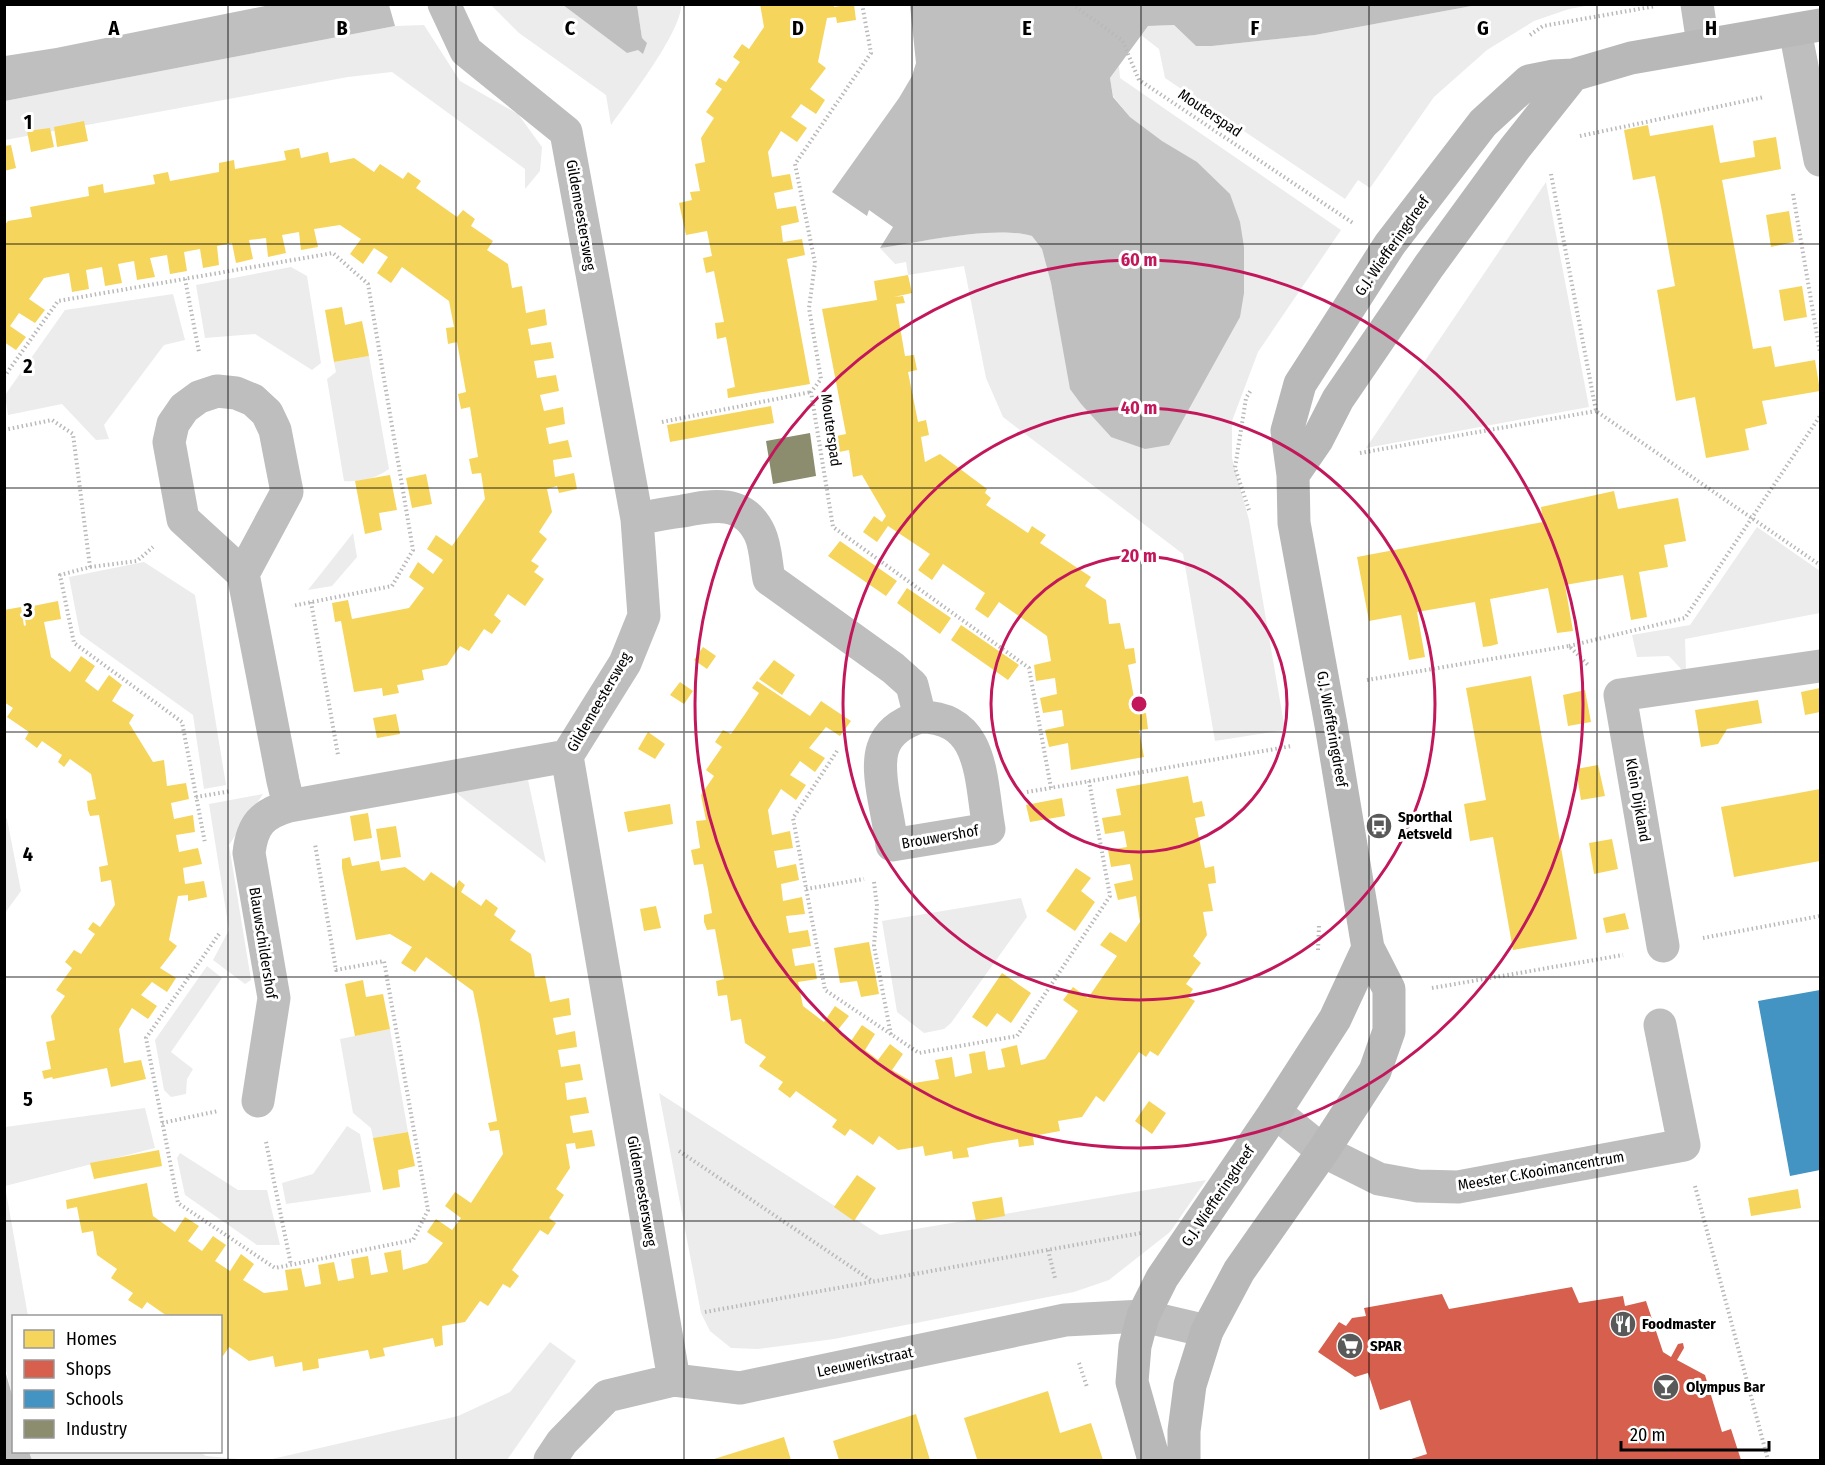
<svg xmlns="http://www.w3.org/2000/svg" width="1825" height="1465" font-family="'Fira Sans Condensed',sans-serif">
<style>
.green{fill:#ececec}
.water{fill:#bfbfbf}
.homes{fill:#f6d55c}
.shops{fill:#d6604d}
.schools{fill:#4393c3}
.industry{fill:#8c8c6e}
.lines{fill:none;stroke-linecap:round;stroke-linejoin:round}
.path{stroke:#b9b9b9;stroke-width:4;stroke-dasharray:1.5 3;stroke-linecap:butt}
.street{stroke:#bebebe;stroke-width:33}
.secondary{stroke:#b8b8b8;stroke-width:33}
.grid{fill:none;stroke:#000;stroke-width:1.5;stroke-opacity:0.55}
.ring{fill:none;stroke:#c2185b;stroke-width:3}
.labels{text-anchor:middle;stroke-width:6;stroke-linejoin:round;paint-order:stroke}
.street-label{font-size:15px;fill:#000;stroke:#fff}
.poi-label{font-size:15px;font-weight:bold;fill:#000;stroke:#fff;text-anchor:start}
.grid-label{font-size:20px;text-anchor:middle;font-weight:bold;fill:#000;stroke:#fff;stroke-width:6;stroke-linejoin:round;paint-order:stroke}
.centre{fill:#c2185b;stroke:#fff;stroke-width:3}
.ring-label{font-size:18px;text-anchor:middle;font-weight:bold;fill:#c2185b;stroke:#fff;stroke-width:6;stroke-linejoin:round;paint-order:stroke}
</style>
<rect width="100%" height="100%" fill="#fff"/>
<path class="green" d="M491 5H563L627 53 642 38 637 5H681C682 31 628 101 611 125L606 95 519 33Z
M1477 5H1591L1569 9 1534 21 1487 50 1434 97 1370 188 1358 180 1345 199 1165 78 1159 49 1141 35 1148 26 1174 25 1196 46H1212L1315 35Z
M424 25 460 81 518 114 542 147 540 171 525 189V169L392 72 348 77 5 140V101L395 26Z
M1119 66 1120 78 1341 230 1258 352 1232 421V458L1249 520 1285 730 1215 741 1183 554 1003 417 986 378 964 266 908 275 906 262 895 264 880 248C920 242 994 225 1032 236L1042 248 1051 283 1071 389 1081 404 1111 437 1161 141 1130 117 1113 96 1110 78Z
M1546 182 1589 407 1366 448Z
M291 267 307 276 321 363 312 370 255 334 205 338 196 285Z
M173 294 185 340 164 345 104 425 109 439 96 440 62 404 8 415 5 395 65 310Z
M369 356 389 469C375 479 361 482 344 481L327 379 336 372 334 362Z
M1757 527 1820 571V613L1685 639 1686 670H1682L1669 656 1637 657 1632 635 1690 625Z
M353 533 357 557 332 586 308 590Z
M144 562 195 595 226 785 204 789 193 715 80 634 69 577Z
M528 780 546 863 455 792Z
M263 794 229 845 251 980 245 984 213 960 229 930 209 804Z
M5 817 7 819 21 891 5 913Z
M1021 898 1027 917 951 1023 944 1029 924 1033 897 1012 882 921Z
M207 966 222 978 171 1052 193 1069 187 1079 186 1094 171 1097 164 1090 155 1040Z
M390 1029 408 1132 373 1138 371 1128 353 1113 340 1039Z
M659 1093 880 1235 1206 1180 1170 1232 1109 1280 1074 1292 834 1339 758 1349 731 1348 710 1331 701 1313Z
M145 1108 155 1148 5 1186 28 1316H14L13 1398 5 1367V1127Z
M347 1126 360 1134 371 1192 286 1204 282 1183 313 1174Z
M180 1153 238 1190H267L280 1245H257L185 1195 177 1158Z
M550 1342 576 1361 507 1460H268L458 1416 510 1392Z
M29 1452H200L206 1456 249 1460H32Z"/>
<path class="water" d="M275 4 389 5 395 26 5 101V56L56 48Z
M563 5H637L642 38 647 43 643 54 638 50 627 53Z
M910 5V4L1477 5 1315 35 1212 46H1196L1174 25 1148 26 1110 78 1113 97 1130 117 1162 141 1197 162 1230 194 1240 222 1244 247V293L1240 317 1169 445 1145 449 1111 437 1081 404 1070 389 1051 283 1042 249 1032 236C995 225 920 242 880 248L893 227 869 210 867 216 832 192 899 98 912 76 916 63Z
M4 1367 13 1398 14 1452H29L32 1460H5Z"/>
<path class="homes" d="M760 4H834V7L854 4 856 20 837 23 836 17 827 18 818 62 826 68 810 89 825 100 816 114 801 104 791 117 807 128 797 142 781 131 768 152 772 177 790 174 793 189 774 193 777 209 796 206 799 222 781 226 783 242 802 239 805 255 787 259 810 384 728 398 727 389 735 387 726 337 717 339 715 323 724 322 714 271 706 273 703 258 712 256 707 231 686 235 679 203 692 200 690 192 700 191 695 164 705 162 701 138 714 118 706 112 722 89 715 84 719 78 726 82 740 62 733 57 742 44 749 49 764 27Z
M84 121 88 141 57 147 54 127Z
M1648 125 1650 136 1713 125 1720 163 1755 157 1753 141 1776 137 1781 169 1722 180 1753 349 1771 346 1775 367 1815 360 1820 391 1762 401 1767 424 1745 429 1749 450 1706 458 1695 397 1676 401 1657 290 1675 286 1662 212 1655 176 1633 180 1624 130Z
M50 128 54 147 31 152 27 131Z
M11 145 16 168 4 171V146Z
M299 148 301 158 328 152 330 163 354 158 374 172 380 164 403 179 408 172 421 181 416 188 457 217 463 210 475 219 471 226 493 241 487 250 508 264 512 288 522 286 526 313 545 309 547 325 528 329 531 345 551 342 554 358 534 361 537 378 556 375 559 391 540 395 544 411 563 407 565 424 546 428 549 444 568 440 572 457 553 460 555 477 574 473 577 489 559 493 557 486 547 489 552 512 539 532 547 539 531 561 539 566 534 572 544 579 525 606 508 594 494 615 501 621 492 634 484 629 469 651 460 646 447 665 422 670 424 680 397 685 399 693 383 696 382 688 354 692 341 621 335 622 332 603 348 600 352 619 409 608 424 588 409 577 418 562 433 574 443 560 427 549 436 535 452 546 485 499 481 473 472 474 469 459 478 457 470 407 461 409 458 394 466 392 457 342 448 344 446 328 454 327 449 301 402 267 391 283 377 273 388 257 374 248 363 264 350 254 361 239 340 225 314 229 318 247 301 250 299 232 282 235 286 253 268 257 266 238 249 240 253 259 236 263 232 243 217 246 219 265 203 268 200 249 184 252 187 271 170 274 167 255 150 258 155 277 137 280 134 261 118 264 122 283 105 286 102 267 86 270 89 289 72 292 69 273 44 278 29 299 45 310 35 323 19 313 10 326 26 337 16 350 4 342V226L8 221 32 217 30 207 89 196 88 187 103 184 104 193 155 184 153 175 168 172 170 181 219 172V163L234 160 235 169 286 160 284 151Z
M1789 211 1794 242 1771 247 1766 215Z
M908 275 912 293 894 297 903 296 905 303 896 304 905 356 914 355 917 370 908 372 918 422 926 420 929 435 921 437 925 462 940 454 987 489 985 493 991 498 986 505 1028 533 1032 526 1038 530 1046 535 1040 543 1091 577 1085 586 1106 600 1109 624 1120 623 1125 649 1134 648 1136 663 1128 665 1137 714 1146 713 1148 729 1139 730 1144 757 1071 770 1068 743 1049 747 1045 730 1064 726 1062 710 1043 713 1040 698 1057 694 1055 678 1036 681 1034 665 1051 661 1047 636 999 602 988 618 975 609 985 593 943 564 932 580 918 570 930 554 888 526 877 542 863 532 874 516 882 522 886 516 862 475 853 477 849 450 829 454 827 438 846 434 822 309 877 300 874 281Z
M1802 286 1807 317 1784 321 1779 290Z
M342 307 345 325 362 321 369 356 334 362 325 310Z
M771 406 774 423 670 442 667 425Z
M426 474 432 504 412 508 406 478Z
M390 475 397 510 379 513 382 530 365 534 355 481Z
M1614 491 1618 509 1678 498 1686 541 1664 545 1668 567 1639 572 1647 617 1631 620 1623 575 1565 585 1573 631 1557 633 1548 588 1490 599 1498 644 1490 646 1483 647 1475 602 1417 612 1425 657 1409 660 1401 615 1369 621 1357 557 1543 522 1541 507Z
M840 541 897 581 886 596 828 556Z
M907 588 951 618 940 634 897 603Z
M58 601 61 619 44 622 51 657 70 672 81 656 95 666 85 681 98 691 109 675 122 685 112 701 134 715 129 723 153 762 164 760 167 786 186 783 189 799 171 803 174 819 193 815 195 832 176 835 179 852 198 848 202 864 183 868 185 884 204 881 207 897 188 901V895L178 896 169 940 177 946 160 968 176 978 167 992 152 982 141 995 157 1006 148 1019 132 1008 119 1029 124 1063 141 1060 146 1079 111 1087 107 1068 53 1079 52 1077 44 1079 42 1071 51 1069 46 1042 55 1040 51 1016 65 996 56 990 72 968 65 962 74 950 81 954 95 934 88 929 93 922 100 927 115 905 111 880 101 882 99 867 108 865 99 815 90 816 88 810 87 801 96 799 91 774 70 759 64 767 58 762 62 755 42 741 37 748 25 739 29 732 7 717 13 708 4 702V610L21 607 24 626 26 625 23 608Z
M961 625 1019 665 1008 680 951 640Z
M703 647 716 656 707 669 694 660Z
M774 660 795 675 782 695 759 679Z
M1531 676 1577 939 1513 950 1493 837 1470 841 1464 804 1486 800 1466 688Z
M757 681 810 716 821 701 851 721 840 736 826 727 809 748 825 758 815 772 800 761 790 775 806 785 796 800 781 789 768 810 772 835 790 831 793 848 774 851 777 868 796 864 799 880 781 884 783 901 802 897 805 914 786 916 789 933 808 930 811 946 792 949 795 966 814 963 817 979 798 982 803 1006 824 1022 835 1006 849 1016 837 1031 851 1041 862 1025 875 1034 865 1050 878 1060 890 1044 903 1054 892 1070 914 1083 939 1079 935 1060 952 1057 955 1077 972 1073 969 1054 985 1051 988 1070 1005 1067 1001 1049 1017 1045 1021 1065 1045 1059 1078 1011 1063 1000 1073 987 1088 998 1117 956 1100 945 1110 932 1126 942 1140 922 1136 896 1118 900 1114 884 1133 880 1130 864 1111 867 1108 850 1127 847 1124 831 1105 834 1102 818 1121 815 1116 789 1188 776 1193 803 1202 801 1205 816 1195 818 1205 868 1214 866 1216 883 1208 884 1213 911 1203 912 1207 935 1193 956 1201 963 1186 984 1193 989 1188 997 1195 1001 1158 1056 1150 1051 1146 1057 1139 1052 1104 1102 1096 1096 1082 1117 1058 1121 1060 1131 1033 1136 1034 1145 1019 1147 1018 1139 992 1143 967 1148 969 1157 953 1159 952 1151 925 1156 923 1146 898 1150 879 1136 873 1145 850 1129 845 1136 832 1127 837 1120 796 1091 790 1098 778 1089 783 1082 759 1066 766 1057 745 1043 741 1019 731 1021 727 995 718 996 716 981 724 979 715 929 707 930 704 922V915L712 913 708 889 703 864 694 865 691 850 700 848 696 821 706 820 701 795 714 776 706 770 722 747 715 742 723 730 731 734 745 714 759 693 752 688Z
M680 682 693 691 684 704 670 695Z
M1820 688V712L1805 715 1801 692Z
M1585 690 1591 722 1568 726 1563 695Z
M1758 700 1762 723 1727 729 1718 744 1701 747 1695 710Z
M396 714 400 734 377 738 373 718Z
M648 732 665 744 655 759 638 749Z
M1598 765 1605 796 1581 800 1576 769Z
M1820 789V861L1734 877 1721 807Z
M1062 798 1065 816 1030 822 1026 805Z
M670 804 673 824 628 832 624 812Z
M368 813 372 838 354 841 350 816Z
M396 826 401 857 381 860 376 829Z
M1612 839 1618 869 1594 874 1589 843Z
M350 857 352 866 379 861 381 871 405 867 424 881 431 872 454 888 459 880 465 885 461 892 481 906 486 899 498 908 494 915 516 931 510 940 531 954 535 977 545 976 550 1002 569 998 571 1015 553 1018 556 1035 575 1031 577 1047 558 1050 561 1067 580 1064 583 1080 565 1083 567 1100 586 1097 589 1113 570 1116 573 1133 592 1130 595 1146 576 1149 575 1143 566 1144 570 1168 556 1189 564 1195 549 1218 556 1223 548 1235 540 1230 512 1270 519 1276 510 1288 503 1284 488 1306 480 1301 465 1322 442 1326 443 1345 435 1347 433 1338 383 1348 385 1356 370 1359 368 1350 318 1359 319 1368 303 1371 302 1362 275 1367 273 1356 249 1361 229 1347 223 1356 220 1354V1316H167L147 1302 142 1309 128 1300 133 1293 111 1278 117 1269 97 1255 93 1231 82 1233 77 1207 67 1209 66 1200 147 1183 153 1216 175 1232 185 1217 199 1226 188 1241 202 1251 213 1236 226 1245 215 1261 230 1271 241 1254 254 1264 243 1280 264 1293 288 1290 285 1270 301 1268 305 1287 321 1284 318 1265 334 1262 338 1281 354 1278 351 1259 368 1256 371 1275 388 1272 384 1253 401 1250 403 1270 427 1263 443 1243 427 1232 436 1219 452 1230 461 1218 445 1206 455 1192 471 1203 503 1154 499 1130 490 1131 488 1123 497 1121 479 1020 473 991 426 957 415 972 401 963 412 947 390 934 356 940 342 868V859Z
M1076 868 1091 878 1081 891 1095 902 1075 931 1046 911Z
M656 906 661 928 644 931 640 909Z
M1625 913 1629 929 1606 933 1603 918Z
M869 942 879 994 861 997 857 981 840 983 834 948Z
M1002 973 1031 993 1011 1023 997 1013 987 1027 972 1017Z
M363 980 366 997 383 994 390 1029 355 1036 345 984Z
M1149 1101 1166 1113 1152 1134 1135 1121Z
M408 1132 415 1166 398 1170 400 1187 383 1190 373 1138Z
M159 1150 162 1166 94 1179 90 1163Z
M857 1175 876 1188 854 1221 834 1207Z
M1798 1189 1801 1208 1751 1216 1748 1198Z
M1002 1197 1005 1216 976 1221 972 1202Z
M1048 1391 1060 1433 1091 1423 1103 1460H973L977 1459 964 1418Z
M916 1414 930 1460H839L833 1441Z
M784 1437 791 1460H711Z"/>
<path class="shops" d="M1572 1287 1579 1303 1623 1296 1625 1306 1646 1301 1663 1352 1671 1357 1678 1344 1683 1343 1684 1348 1677 1360 1705 1375 1722 1432 1731 1429 1741 1460H1408L1427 1454 1410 1400 1380 1410 1368 1373 1355 1377 1318 1352 1339 1322 1346 1326 1352 1318 1366 1316 1364 1308 1442 1294 1449 1309Z"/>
<path class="schools" d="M1820 990V1170L1790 1176 1758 1001Z"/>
<path class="industry" d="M810 433 816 476 773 484 766 441Z"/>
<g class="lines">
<path class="path" d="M862 4 871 53 795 164 815 263 809 308 821 379 811 392 833 527 1029 668 1051 788
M1072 4 1122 40 1139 80 1353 223
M1530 35 1543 26 1656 6
M1580 136 1764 97
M1551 174 1596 411 1820 565
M1793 194 1820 353
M185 279 199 352
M4 377 58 301 333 253 368 284 413 550 392 586 292 606
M662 422 811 392
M4 430 52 420 73 434 90 567 60 575 74 643 182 722 205 843
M1360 453 1596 411
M1249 510 1235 468 1246 398 1251 390
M90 567 137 561 153 547
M311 602 338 755
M1569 646 1685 618 1820 416
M1367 680 1569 646 1589 666
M837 751 793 818 825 990 919 1053 1017 1036 1110 896 1089 781
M1027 792 1292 746
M196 797 231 791
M874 882 877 906 874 946 891 1035
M806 889 864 879
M219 934 146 1038 178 1203 275 1268 413 1240 428 1210 384 961 336 970 315 844
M1703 938 1820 916
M1318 950 1319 925
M1432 988 1623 955
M162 1123 218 1111
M266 1142 291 1265
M679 1151 872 1281
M1695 1186 1768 1460
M1048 1250 1055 1278
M705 1312 1141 1233
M1079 1363 1087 1387"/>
<path class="street" d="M444 4 466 51 566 132 637 519 644 616 625 663 567 756 674 1380
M1697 4 1703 44
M1795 30 1820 160
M217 391 236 393 253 400 267 413 275 430 287 492 243 574 183 519 169 442 173 424 184 408 199 397Z
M637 519C652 516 668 513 683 511 713 505 744 499 760 534 766 547 766 565 769 579L893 668 912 685 920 717
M243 574 283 781 289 806
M920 717C985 717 980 780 989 829L892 845C890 830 887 815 884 799 877 759 876 731 920 717Z
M1663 946 1620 695 1820 666
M258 1101 274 998 249 853C252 825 262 814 289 806L567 756
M1275 1112 1323 1151 1379 1179 1418 1186 1458 1187 1684 1145 1660 1025
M550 1460 562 1442 607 1396 674 1380 740 1388 1065 1320 1143 1316 1207 1331"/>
<path class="secondary" d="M1293 475 1317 440 1338 399 1429 266 1515 148 1573 75
M1154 1460 1132 1382 1135 1346 1143 1316 1162 1278 1275 1112 1335 1019 1368 948
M1184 1460V1431L1190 1385 1207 1331 1239 1271 1323 1151 1375 1071 1389 1031V989L1368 948 1331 725 1294 523 1293 475 1287 431 1300 384 1390 244 1483 123 1529 81 1554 76 1573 75 1631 58 1820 25"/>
</g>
<path class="grid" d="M228 4V1460M456 4V1460M684 4V1460M912 4V1460M1141 4V1460M1369 4V1460M1597 4V1460M4 244H1820M4 488H1820M4 732H1820M4 977H1820M4 1221H1820"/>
<g class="ring">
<circle cx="1139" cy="704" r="148"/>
<circle cx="1139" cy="704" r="296"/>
<circle cx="1139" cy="704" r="444"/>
</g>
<defs>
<symbol id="bus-disc" viewBox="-11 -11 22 22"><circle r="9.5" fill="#595959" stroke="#fff"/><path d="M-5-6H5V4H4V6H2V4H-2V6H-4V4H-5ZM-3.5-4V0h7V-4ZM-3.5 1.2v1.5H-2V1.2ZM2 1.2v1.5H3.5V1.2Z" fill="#fff"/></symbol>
<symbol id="restaurant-disc" viewBox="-11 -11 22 22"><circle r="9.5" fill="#595959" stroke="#fff"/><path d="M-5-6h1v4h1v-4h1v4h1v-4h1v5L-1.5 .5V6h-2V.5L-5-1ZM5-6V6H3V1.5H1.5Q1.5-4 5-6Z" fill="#fff"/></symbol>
<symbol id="supermarket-disc" viewBox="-11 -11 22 22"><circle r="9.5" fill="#595959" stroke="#fff"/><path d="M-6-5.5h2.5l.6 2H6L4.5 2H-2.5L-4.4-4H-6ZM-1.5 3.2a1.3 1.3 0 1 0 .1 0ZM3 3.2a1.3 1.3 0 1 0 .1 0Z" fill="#fff"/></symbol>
<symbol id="bar-disc" viewBox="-11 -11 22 22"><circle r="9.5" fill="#595959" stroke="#fff"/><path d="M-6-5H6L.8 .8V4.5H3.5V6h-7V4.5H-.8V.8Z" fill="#fff"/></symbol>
</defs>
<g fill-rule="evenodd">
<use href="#bus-disc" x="1364" y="811" width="30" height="30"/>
<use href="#restaurant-disc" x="1608" y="1309" width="30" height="30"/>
<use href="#supermarket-disc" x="1335" y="1331" width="30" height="30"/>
<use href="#bar-disc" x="1651" y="1372" width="30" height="30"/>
</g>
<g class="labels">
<g class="street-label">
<text transform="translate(1210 113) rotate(34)" y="5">Mouterspad</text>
<text transform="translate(581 215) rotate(80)" y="5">Gildemeestersweg</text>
<text transform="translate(1392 246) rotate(-55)" y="5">G.J. Wiefferingdreef</text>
<text transform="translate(831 430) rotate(82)" y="5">Mouterspad</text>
<text transform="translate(599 702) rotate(-60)" y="5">Gildemeestersweg</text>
<text transform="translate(1332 729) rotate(80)" y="5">G.J. Wiefferingdreef</text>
<text transform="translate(1638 800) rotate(80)" y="5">Klein Dijkland</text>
<text transform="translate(940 837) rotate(-10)" y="5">Brouwershof</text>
<text transform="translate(263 943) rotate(81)" y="5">Blauwschildershof</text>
<text transform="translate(1541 1171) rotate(-10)" y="5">Meester C.Kooimancentrum</text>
<text transform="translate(642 1191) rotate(80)" y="5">Gildemeestersweg</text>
<text transform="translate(1218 1196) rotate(-56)" y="5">G.J. Wiefferingdreef</text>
<text transform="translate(865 1362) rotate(-12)" y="5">Leeuwerikstraat</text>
</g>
<g class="poi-label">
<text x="1398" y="822">Sporthal<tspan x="1398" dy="17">Aetsveld</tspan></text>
<text x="1642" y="1329">Foodmaster</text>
<text x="1370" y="1351">SPAR</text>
<text x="1686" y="1392">Olympus Bar</text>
</g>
</g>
<g class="grid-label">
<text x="114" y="35">A</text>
<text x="342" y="35">B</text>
<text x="570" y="35">C</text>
<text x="798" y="35">D</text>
<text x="1027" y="35">E</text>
<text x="1255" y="35">F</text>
<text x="1483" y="35">G</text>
<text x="1711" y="35">H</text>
<text x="28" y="129">1</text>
<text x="28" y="373">2</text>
<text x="28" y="617">3</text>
<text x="28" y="861">4</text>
<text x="28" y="1106">5</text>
</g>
<circle cx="1139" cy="704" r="9" class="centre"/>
<g class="ring-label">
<text x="1139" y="266">60 m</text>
<text x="1139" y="414">40 m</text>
<text x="1139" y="562">20 m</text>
</g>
<rect width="1825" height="1465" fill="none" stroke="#000000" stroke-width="12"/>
<rect x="12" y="1315" width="210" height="138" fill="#ffffff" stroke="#999999" stroke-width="1.5"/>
<rect x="24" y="1330" width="30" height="18" fill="#f6d55c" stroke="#999999" stroke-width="1.5"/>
<text x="66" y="1345" font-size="18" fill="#000000">Homes</text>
<rect x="24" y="1360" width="30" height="18" fill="#d6604d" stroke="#999999" stroke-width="1.5"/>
<text x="66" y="1375" font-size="18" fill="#000000">Shops</text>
<rect x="24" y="1390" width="30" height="18" fill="#4393c3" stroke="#999999" stroke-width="1.5"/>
<text x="66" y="1405" font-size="18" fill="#000000">Schools</text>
<rect x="24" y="1420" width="30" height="18" fill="#8c8c6e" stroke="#999999" stroke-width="1.5"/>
<text x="66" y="1435" font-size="18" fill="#000000">Industry</text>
<path d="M1621 1441v9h148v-9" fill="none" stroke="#000000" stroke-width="3"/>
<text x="1630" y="1441" font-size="18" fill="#000000" stroke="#ffffff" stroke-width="4.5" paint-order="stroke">20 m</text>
</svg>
